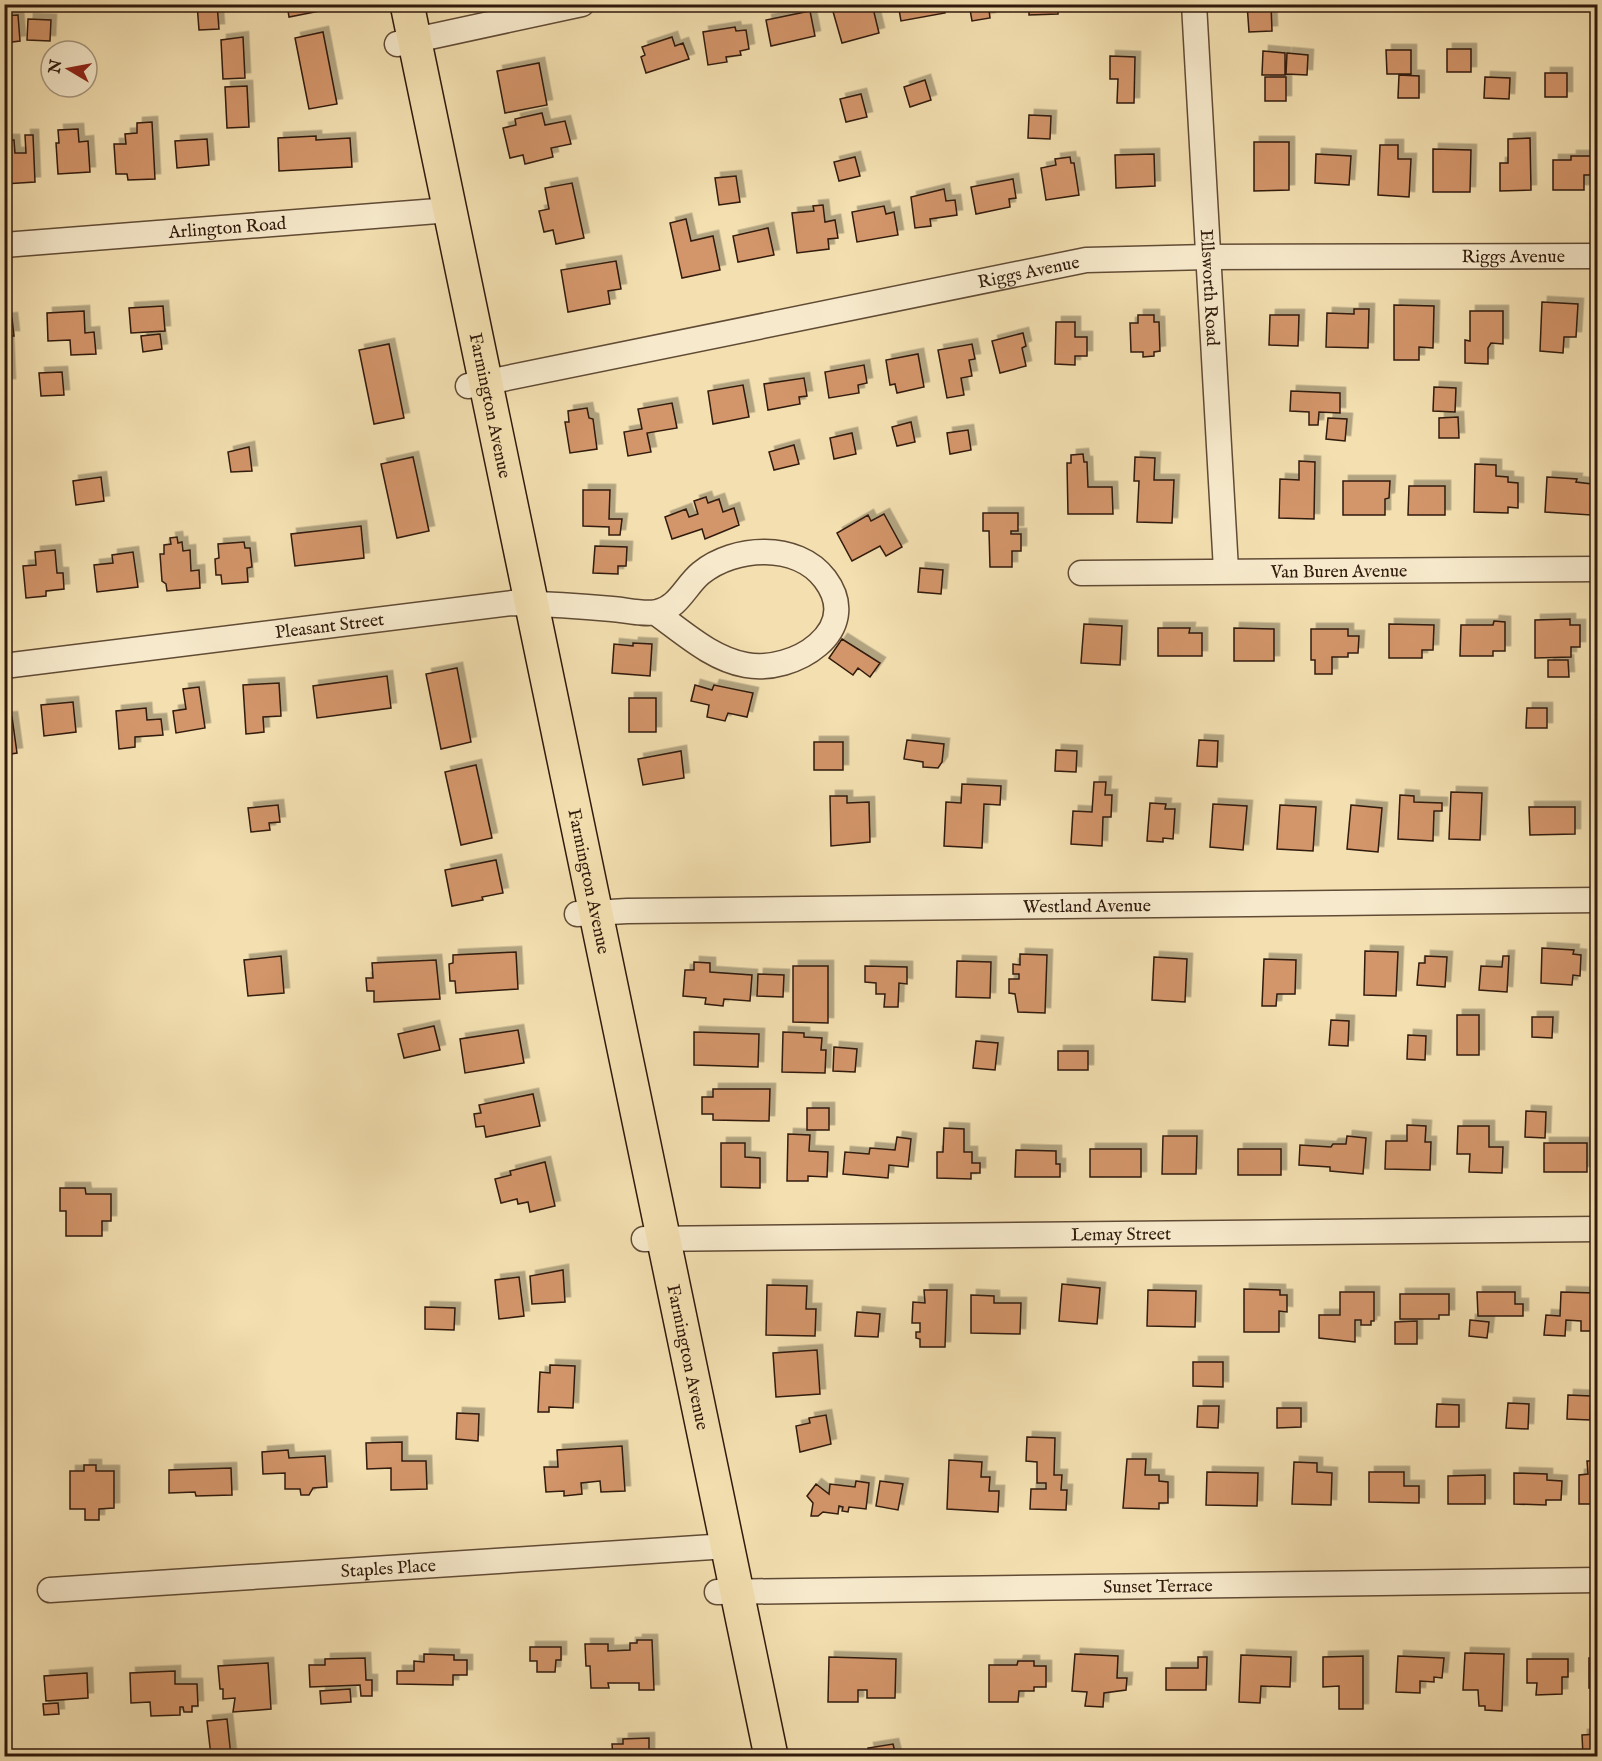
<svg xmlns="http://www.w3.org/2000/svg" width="1602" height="1761" font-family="'IM FELL English',serif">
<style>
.building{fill:#d3956b;stroke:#301a0c;stroke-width:1.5;filter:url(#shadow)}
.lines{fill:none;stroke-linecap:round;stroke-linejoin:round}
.minor-casing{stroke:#614b35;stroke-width:27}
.primary-casing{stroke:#301a0c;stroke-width:36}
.minor{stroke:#f7eacc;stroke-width:24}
.primary{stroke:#f3dfb0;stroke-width:33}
.labels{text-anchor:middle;stroke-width:6;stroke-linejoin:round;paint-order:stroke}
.street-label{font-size:18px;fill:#301a0c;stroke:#f7eacc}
</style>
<defs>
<filter id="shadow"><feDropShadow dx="5.5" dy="-5.5" stdDeviation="0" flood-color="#0004"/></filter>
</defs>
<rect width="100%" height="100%" fill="#f3dfb0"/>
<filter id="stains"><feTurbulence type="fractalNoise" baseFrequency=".00333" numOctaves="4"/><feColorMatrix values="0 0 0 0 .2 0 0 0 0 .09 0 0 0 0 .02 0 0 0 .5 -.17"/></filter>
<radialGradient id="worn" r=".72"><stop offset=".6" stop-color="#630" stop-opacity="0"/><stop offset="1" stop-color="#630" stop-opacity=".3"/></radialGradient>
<path class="building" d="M197 4H217L219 29 199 30Z
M287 4H318L320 11 289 17Z
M844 4H872L879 33 842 43 832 8Z
M898 4H943L945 13 901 21Z
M969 4H1002V8L989 10 990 18 972 21Z
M1029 4H1058V14L1029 15Z
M1247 4H1271L1272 31 1249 32Z
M1297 4H1327V7L1297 8Z
M810 11 815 36 771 46 766 20Z
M18 15 20 41 4 43V16Z
M28 19 51 20 50 41 27 40Z
M735 27 736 31 746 30 749 49 740 51 741 55 726 57 727 62 708 65 703 32Z
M323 32 337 104 309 109 295 38Z
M243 37 245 78 223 79 221 40Z
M672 37 675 46 683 43 689 59 646 73 641 57 645 55 642 47Z
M1447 49H1471V72H1447Z
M1386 50H1411V74H1387Z
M1263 51 1285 53V75H1262Z
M1287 53 1308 55 1307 75 1286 74Z
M1110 56 1135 57 1134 103H1117L1118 79H1110Z
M539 63 547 105 505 113 497 71Z
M1545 73H1567V97H1545Z
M1399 75 1419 76V98H1398Z
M1265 77H1286V101H1265Z
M1485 77 1510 78 1509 99 1484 98Z
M925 80 931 100 910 107 904 87Z
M247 86 249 127 227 128 225 87Z
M861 94 867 117 846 122 840 99Z
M542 113 545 125 565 121 571 144 551 148 553 157 525 164 523 155 510 158 503 128 516 125 515 119Z
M1029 115 1051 116 1050 139 1028 138Z
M152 122 155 179 128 180 127 174H116L114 144H126L125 134 137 133V123Z
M78 129 79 142 88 141 90 172 58 174 56 143H59L58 130Z
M25 135H33L35 182 4 184V140H14L15 153H26Z
M316 136V140L350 138 352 167 279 171 278 138Z
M1530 138 1531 190 1500 191V163H1508V139Z
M207 139 209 165 177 168 175 141Z
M1254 142H1289V190L1254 191Z
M1380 145H1398V159H1411L1409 197 1378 195Z
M1433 149 1471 150 1470 192H1433Z
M1154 154 1155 186 1116 188 1115 155Z
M1316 154 1351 156 1349 185 1315 183Z
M1571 156H1591V175H1584V190H1553V160H1571Z
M855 157 860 176 839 181 834 162Z
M1070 157 1071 163H1074L1079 195 1046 200 1041 168 1056 165 1055 159Z
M736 176 740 202 719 205 715 178Z
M1013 179 1016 198 1009 199 1010 207 976 214 971 187Z
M572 183 584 238 556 244 553 230 544 232 539 211 549 209 545 188Z
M944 189 946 201 955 200 957 215 930 219 931 226 915 228 911 197Z
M823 205 825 222 835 220 838 238 828 239 829 249 797 253 792 213 814 211 813 206Z
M884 206 886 214 894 212 898 235 857 242 852 212Z
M686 219 691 241 713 236 720 270 682 278 670 223Z
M768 228 774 255 738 262 733 236Z
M616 261 621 289 608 291 610 304 568 312 561 270Z
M1542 302 1578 304 1576 337H1564L1563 353 1540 351Z
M1394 305 1434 306 1433 348 1419 347V360H1394Z
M163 306 165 331 131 333 129 308Z
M1354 309H1369L1368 348 1326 347 1327 313 1354 314Z
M84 311 85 333 94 332 96 354 71 355 70 340 48 341 47 313Z
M1470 311H1503V344L1491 343 1488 348V364L1465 363V340L1470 341Z
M1138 315H1154V322H1159L1160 351 1154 352V356L1143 357V352H1131L1130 323H1138Z
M1270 315H1299L1298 346 1269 345Z
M12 318 14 336H8L10 384H4V319Z
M1056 322H1075V337H1087V356H1075V365L1055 364Z
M1023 333 1026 346 1022 348 1026 366 1000 373 992 341Z
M160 334 162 349 143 352 141 336Z
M389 344 404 418 374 424 359 350Z
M972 344 975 359 969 360 972 376 961 378 964 395 947 398 938 350Z
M918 354 924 387 897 393 895 384 890 385 886 360Z
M864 365 867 383 858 385 859 393 829 398 825 372Z
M62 372 64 395 41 396 39 373Z
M804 378 807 396 799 397 800 404 768 410 764 384Z
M743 385 749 417 713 424 708 391Z
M1434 387 1456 388 1455 412 1433 411Z
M1291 391 1340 393V413L1319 412 1318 425H1309V412L1290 411Z
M672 403 677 428 647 433 651 452 628 456 624 432 642 429 638 409Z
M587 408 589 418 593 419 597 449 570 453 565 422H569L568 411Z
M1458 417 1459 438H1439V418Z
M1328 418 1347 419 1345 441 1326 439Z
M911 422 915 442 897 446 892 427Z
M968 430 971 450 950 454 947 433Z
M852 433 856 454 834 459 830 438Z
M794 445 799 464 774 470 769 452Z
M249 447 252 471 231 472 228 452Z
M1083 454 1084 462H1087L1088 487H1112L1113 514H1068L1067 463H1071V455Z
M413 457 429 531 397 538 381 464Z
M1135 457 1155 458 1154 480H1174L1172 523 1137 522 1139 481H1134Z
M1299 461 1315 462 1314 519 1279 518 1280 479 1299 480Z
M1475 464 1496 465V476L1508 477V482L1518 483V508L1508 507V513L1474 512Z
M101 477 104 501 76 505 73 481Z
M1547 477 1577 479 1576 482 1592 484 1591 515 1545 512Z
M1343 481H1390L1389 498 1385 499V515H1343Z
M1409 486H1445V515H1408Z
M583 490H610L609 519H622L620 535H609V527L583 526Z
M706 497 708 503 719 499 723 512 734 508 739 525 705 539 702 529 672 539 665 517 686 509 689 517 698 514 694 501Z
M983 513H1018V531H1011V534H1021V551H1012V567H990L989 531H983Z
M884 514 902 547 886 556 880 546 852 561 837 533 868 515 871 521Z
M361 526 364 558 295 566 291 534Z
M177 537 178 543 182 542 183 551 190 550 191 571 199 570 200 588 167 591 166 584 162 581 160 554H164V545L171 544 170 538Z
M244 542 245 548H250L252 567 247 568 248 582 222 584 221 575H216L215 559 219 558 218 544Z
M595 546 627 547 626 566H618V574L593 573Z
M55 550 57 573H63L64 589 46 591V596L26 598 23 566 36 565 35 552Z
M133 552 138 587 97 592 94 565 113 563 112 555Z
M920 568 943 570 941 594 918 592Z
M1570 619V625H1580V647H1571V657L1535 658V620Z
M1494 621 1505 622V651H1493V656H1460L1461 625H1493Z
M1084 624 1122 626 1120 665 1081 663Z
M1389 624 1434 625 1433 650H1422V658H1389Z
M1158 628H1190L1189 633H1202V656H1158Z
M1234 628 1274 629V661H1234Z
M1311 629H1348V636H1359L1358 653H1348V657H1332V674H1315V660H1311Z
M842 639 880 663 870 677 858 668 853 675 829 658Z
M633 643 652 644 650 676 612 673 614 644 633 646Z
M1548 660H1568L1569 677H1548Z
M457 668 471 742 441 749 426 674Z
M387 676 391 708 317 718 313 686Z
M279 683 281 716 263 717 264 732 246 734 243 685Z
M695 685 712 690 714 685 753 693 747 717 728 713 725 721 707 717 709 705 691 701Z
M199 687 205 728 176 733 173 711 186 709 183 689Z
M629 698H656V732H629Z
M73 702 76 732 44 736 41 705Z
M146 708 147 720 161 719 163 735 135 737V747L119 749 116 711Z
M1527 708H1547V728H1526Z
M12 717 17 753 4 755V718Z
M907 740 944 744 942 762 938 768 923 767V762L904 759Z
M1199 740 1218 741 1217 767 1197 766Z
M814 742H843V770H814Z
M1056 750 1077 751 1076 772 1055 771Z
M681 751 684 778 643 785 638 759Z
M476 765 492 838 461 845 445 772Z
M1094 782H1106L1105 795H1112L1111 817H1103L1102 846 1071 844 1073 811 1092 812Z
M962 784 1001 786 1000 805 984 804 982 848 944 846 946 802 961 803Z
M1451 792 1482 793 1480 840 1449 839Z
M1400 795 1414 796V802L1442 803V811H1434L1433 841 1398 839Z
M830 796H847V803L869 802 870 842 831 846Z
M1150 803 1166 804 1165 809H1175L1173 839 1163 838V842L1147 841Z
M1213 804 1247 806 1243 850 1210 847Z
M278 805 280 822 269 823 270 830 251 832 248 808Z
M1280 805 1316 807 1313 851 1277 849Z
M1351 805 1382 808 1378 852 1347 849Z
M1529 807H1575V834L1530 835Z
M496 860 503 893 482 897 483 900 452 906 445 870Z
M1542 948 1574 950 1573 954 1581 955 1580 976 1573 975 1572 985 1541 983Z
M1365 951 1398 952 1396 996 1364 995Z
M516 952 518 989 456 993 455 981H450L449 964 453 963V955Z
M1020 954 1047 955 1045 1013 1018 1012 1015 994 1009 993V979H1019V974H1013V964L1020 965Z
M281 956 284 993 248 996 244 960Z
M1425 956 1447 957 1445 987 1417 985 1419 963H1425Z
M1503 956H1509L1507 992 1479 990 1481 966 1502 967Z
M1154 957 1187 959 1185 1002 1152 1000Z
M1264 959 1296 960 1295 994H1277L1276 1006H1262Z
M436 960 440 999 374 1002V991H367L366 978H373L372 963Z
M957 961 991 962 990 998 956 997Z
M694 962 710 963V972L752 975 750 1001 724 999 723 1006 705 1004 706 998 683 996 685 970H694Z
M793 966H828V1023L793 1022Z
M865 966 907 967V984L899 983 898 1007H884L885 994H876V983L865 982Z
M758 974 784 975 783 997 757 996Z
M1457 1015H1479V1055H1457Z
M1532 1017H1553L1552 1038 1532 1037Z
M1331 1020 1349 1021 1348 1046 1329 1045Z
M434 1026 440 1050 404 1058 398 1034Z
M518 1030 524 1063 465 1073 460 1039Z
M694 1032 759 1034 758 1067 694 1065Z
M783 1032 804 1033V1037L822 1038 821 1050H826L825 1073 782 1072Z
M1408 1035 1426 1036 1425 1060 1407 1059Z
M976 1041 998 1043 995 1070 973 1068Z
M834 1047 857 1049 855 1072 833 1071Z
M1058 1051H1088V1070H1058Z
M713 1089H770L769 1121 713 1120V1114H702V1097H713Z
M533 1094 540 1126 486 1137 484 1126 476 1127 474 1114 481 1113 479 1105Z
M807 1108H829V1130H807Z
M1526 1111 1546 1112 1545 1138 1525 1137Z
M1407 1125 1426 1126 1425 1142H1431L1430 1170 1385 1169 1386 1141H1407Z
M1458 1126H1489V1147H1503L1502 1173 1469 1172 1470 1154H1457Z
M944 1128 964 1129V1152H972V1163H980V1173H971V1179L937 1178V1152H943Z
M788 1134 810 1135 809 1151 828 1152 827 1177 808 1176V1181H787Z
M1163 1136H1197L1196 1174H1162Z
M1347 1136 1366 1138 1363 1174 1330 1171V1167L1299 1165 1300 1145 1331 1147 1333 1144H1346Z
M897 1137 911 1139 908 1167 889 1165 888 1178 843 1174 845 1152 869 1154 870 1148 895 1150Z
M721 1143H745V1157L760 1158V1188L721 1187Z
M1544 1143H1587V1172H1544Z
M1090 1149H1141V1177H1090Z
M1238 1149H1281V1175H1238Z
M1016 1150 1056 1151V1164H1060V1177H1015Z
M545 1162 555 1206 530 1212 528 1202 518 1204 517 1199 501 1203 495 1179 511 1175 510 1171Z
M60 1188H85L86 1194H111V1221H102V1236H66V1211H60Z
M563 1270 565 1302 532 1304 530 1276Z
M519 1277 524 1316 499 1319 495 1280Z
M1062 1284 1100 1288 1097 1324 1059 1321Z
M767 1285 807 1286 806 1309H816L815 1336 766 1335Z
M1244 1289 1280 1290V1295H1287V1312L1279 1311V1332H1244Z
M924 1290H947L945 1347H920V1339L916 1338V1332H920V1323H912L913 1302 925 1303Z
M1148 1290 1196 1291 1195 1327 1147 1326Z
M1340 1292H1374V1321H1371V1325H1361V1320H1355V1342L1319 1338V1315H1340Z
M1477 1292H1515V1304H1523V1316H1478Z
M1561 1292 1595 1293 1594 1331H1581V1321L1566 1320 1565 1336 1544 1335 1546 1315 1560 1316Z
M1400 1294H1449V1315H1439V1319H1400Z
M971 1295 994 1296V1303H1021L1020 1334 971 1333Z
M425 1307 455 1308 454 1330 425 1329Z
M857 1312 880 1314 878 1337 855 1336Z
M1470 1320 1489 1322 1487 1338 1469 1336Z
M1417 1321V1344H1395V1322Z
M817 1350 820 1394 776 1397 773 1353Z
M1193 1362H1223V1387L1193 1386Z
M550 1365 575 1366 573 1408 549 1407V1412H538L540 1372 550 1373Z
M1568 1395 1591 1396 1590 1420 1567 1419Z
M1508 1403 1529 1404 1528 1429 1506 1428Z
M1437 1404 1459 1405V1427H1436Z
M1198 1406H1219L1218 1428 1197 1427Z
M1277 1408H1301V1427L1277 1428Z
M457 1413 479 1414 478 1441 456 1439Z
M826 1415 831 1444 800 1452 796 1426 810 1423 809 1418Z
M1027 1437 1055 1438 1054 1475H1062L1061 1490H1067L1066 1510 1030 1509 1031 1489H1046V1483H1037V1462L1026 1461Z
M402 1442V1461H426L427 1489 391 1490V1468L367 1469 366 1443Z
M622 1446 625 1491 601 1492 600 1481 581 1483 582 1494 564 1496V1491L546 1492 544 1467H558L557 1450Z
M288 1450 289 1458 325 1456 327 1487 313 1488 309 1495H301L300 1489H285V1473L263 1474 262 1452Z
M1127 1459H1146L1145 1475H1159V1481L1168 1482V1503H1159V1509L1123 1508Z
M949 1460 982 1462 981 1477H990L989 1491H999L998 1512 947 1509Z
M1587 1461H1598V1504H1579V1475L1588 1474Z
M1294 1462 1317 1463V1472L1332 1473 1331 1505 1292 1504Z
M84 1465H96V1471H114V1508L99 1509V1520H85V1509H70V1471H84Z
M231 1468 232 1495 196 1496 195 1492 169 1493V1470Z
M1207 1472 1258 1473 1257 1506 1206 1505Z
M1369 1472H1404V1486H1419V1503L1369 1502Z
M1514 1473 1547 1474V1480L1562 1481 1561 1500H1546V1505L1514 1504Z
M1485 1475V1504H1448V1476Z
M856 1481 869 1483 866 1509 849 1507 848 1512 842 1511 843 1507 839 1506 838 1514 823 1512 818 1516H811L813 1503 807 1496 816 1484 829 1494 830 1484 855 1487Z
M880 1481 903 1484 898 1510 876 1506Z
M637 1640H652L654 1690H639V1683H608L609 1688H591L590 1666H586L585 1644H608V1651L630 1650V1643H637Z
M530 1647H561V1660H556L555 1672H537V1661H530Z
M1465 1653 1504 1654 1502 1711 1485 1710V1706H1479L1478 1690H1463Z
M424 1654 454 1655V1660H467V1675H453V1685L397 1684V1671H414V1661L424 1662Z
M1075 1654 1118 1656 1117 1678H1127L1126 1690 1104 1693 1103 1707 1085 1706 1087 1692 1072 1691Z
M1241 1655 1291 1657 1290 1687 1261 1686 1260 1703 1239 1702Z
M1363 1656V1709H1339V1686L1323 1687V1657Z
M1398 1656 1444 1658 1442 1678 1434 1677V1682L1420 1681V1693L1396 1692Z
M829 1657 896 1659 895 1698H867V1690H858V1702H828Z
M1198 1657H1207L1206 1690H1166V1668H1198Z
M365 1658 366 1680H372V1696H361L360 1685 310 1687 309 1665H325V1659Z
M1589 1658H1598V1697H1594V1688H1589Z
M1527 1659H1568V1677H1562V1694L1536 1695 1537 1683H1527Z
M1018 1661H1034V1666H1046V1687H1034V1691H1019L1018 1702H989V1665H1017Z
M268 1663 271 1709 233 1712 235 1698 223 1699V1689H220L218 1666Z
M175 1671V1684H197L198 1706H192V1712H184L183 1707H180V1715L151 1716 150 1702 131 1703 130 1673Z
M87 1673 88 1698 46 1701 44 1676Z
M350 1689 351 1702 321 1704 320 1691Z
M58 1703 59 1714 44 1715 43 1704Z
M227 1719 231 1756H211L207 1721Z
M1598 1734V1756H1583L1582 1735Z
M649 1738V1756H613L612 1744H623V1739Z
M893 1744 896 1756H870L868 1748Z"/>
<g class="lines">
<defs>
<g id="minor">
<path id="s1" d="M1194 4 1226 570"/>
<path d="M397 44 582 4"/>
<path id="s2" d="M4 245 450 210"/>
<path id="s3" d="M468 386 1086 260 1208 257 1598 256"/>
<path id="s4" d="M1081 573 1598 569"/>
<path id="s5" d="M4 666 512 603C545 604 579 606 612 609 625 610 645 615 657 612 678 608 686 585 701 573 734 546 797 542 825 579 864 631 793 674 746 665 712 659 684 633 656 613"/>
<path id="s6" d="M577 914 627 911 1598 900"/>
<path id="s7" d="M644 1239 1598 1229"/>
<path id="s8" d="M50 1590 728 1546"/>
<path id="s9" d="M717 1592 1598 1580"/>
</g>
<g id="primary">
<path id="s10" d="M407 4 771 1756"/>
</g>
</defs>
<use href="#minor" class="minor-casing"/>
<use href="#primary" class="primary-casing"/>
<use href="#minor" class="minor"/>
<use href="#primary" class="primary"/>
</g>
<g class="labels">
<g class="street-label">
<text dy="6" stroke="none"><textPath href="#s2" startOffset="224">Arlington Road</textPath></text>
<text dy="6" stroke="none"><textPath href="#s3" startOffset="1058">Riggs Avenue</textPath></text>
<text dy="6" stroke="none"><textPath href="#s3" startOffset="572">Riggs Avenue</textPath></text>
<text dy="6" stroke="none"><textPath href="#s1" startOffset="284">Ellsworth Road</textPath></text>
<text dy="6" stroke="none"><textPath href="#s10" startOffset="410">Farmington Avenue</textPath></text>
<text dy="6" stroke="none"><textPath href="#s4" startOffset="258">Van Buren Avenue</textPath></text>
<text dy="6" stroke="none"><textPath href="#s5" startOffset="328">Pleasant Street</textPath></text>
<text dy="6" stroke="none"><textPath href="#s10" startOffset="896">Farmington Avenue</textPath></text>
<text dy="6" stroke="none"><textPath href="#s6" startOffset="510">Westland Avenue</textPath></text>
<text dy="6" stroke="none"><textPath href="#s7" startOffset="477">Lemay Street</textPath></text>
<text dy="6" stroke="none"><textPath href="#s10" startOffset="1382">Farmington Avenue</textPath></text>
<text dy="6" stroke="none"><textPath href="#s8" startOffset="339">Staples Place</textPath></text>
<text dy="6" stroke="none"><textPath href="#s9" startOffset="441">Sunset Terrace</textPath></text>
</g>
</g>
<rect width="1602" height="1761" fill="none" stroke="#f3dfb0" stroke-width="24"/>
<rect x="6" y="6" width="1590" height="1749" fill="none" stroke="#301a0c" stroke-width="3"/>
<rect x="12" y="12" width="1578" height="1737" fill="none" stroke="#301a0c" stroke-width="1.5"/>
<g transform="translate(69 69) rotate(280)"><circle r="28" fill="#f7eacc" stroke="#a7977f" stroke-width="1.5"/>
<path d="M0-4.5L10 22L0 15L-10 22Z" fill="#8f2418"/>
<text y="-9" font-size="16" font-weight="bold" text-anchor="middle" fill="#301a0c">N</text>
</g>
<rect width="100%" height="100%" filter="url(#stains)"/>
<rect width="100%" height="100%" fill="url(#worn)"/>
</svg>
